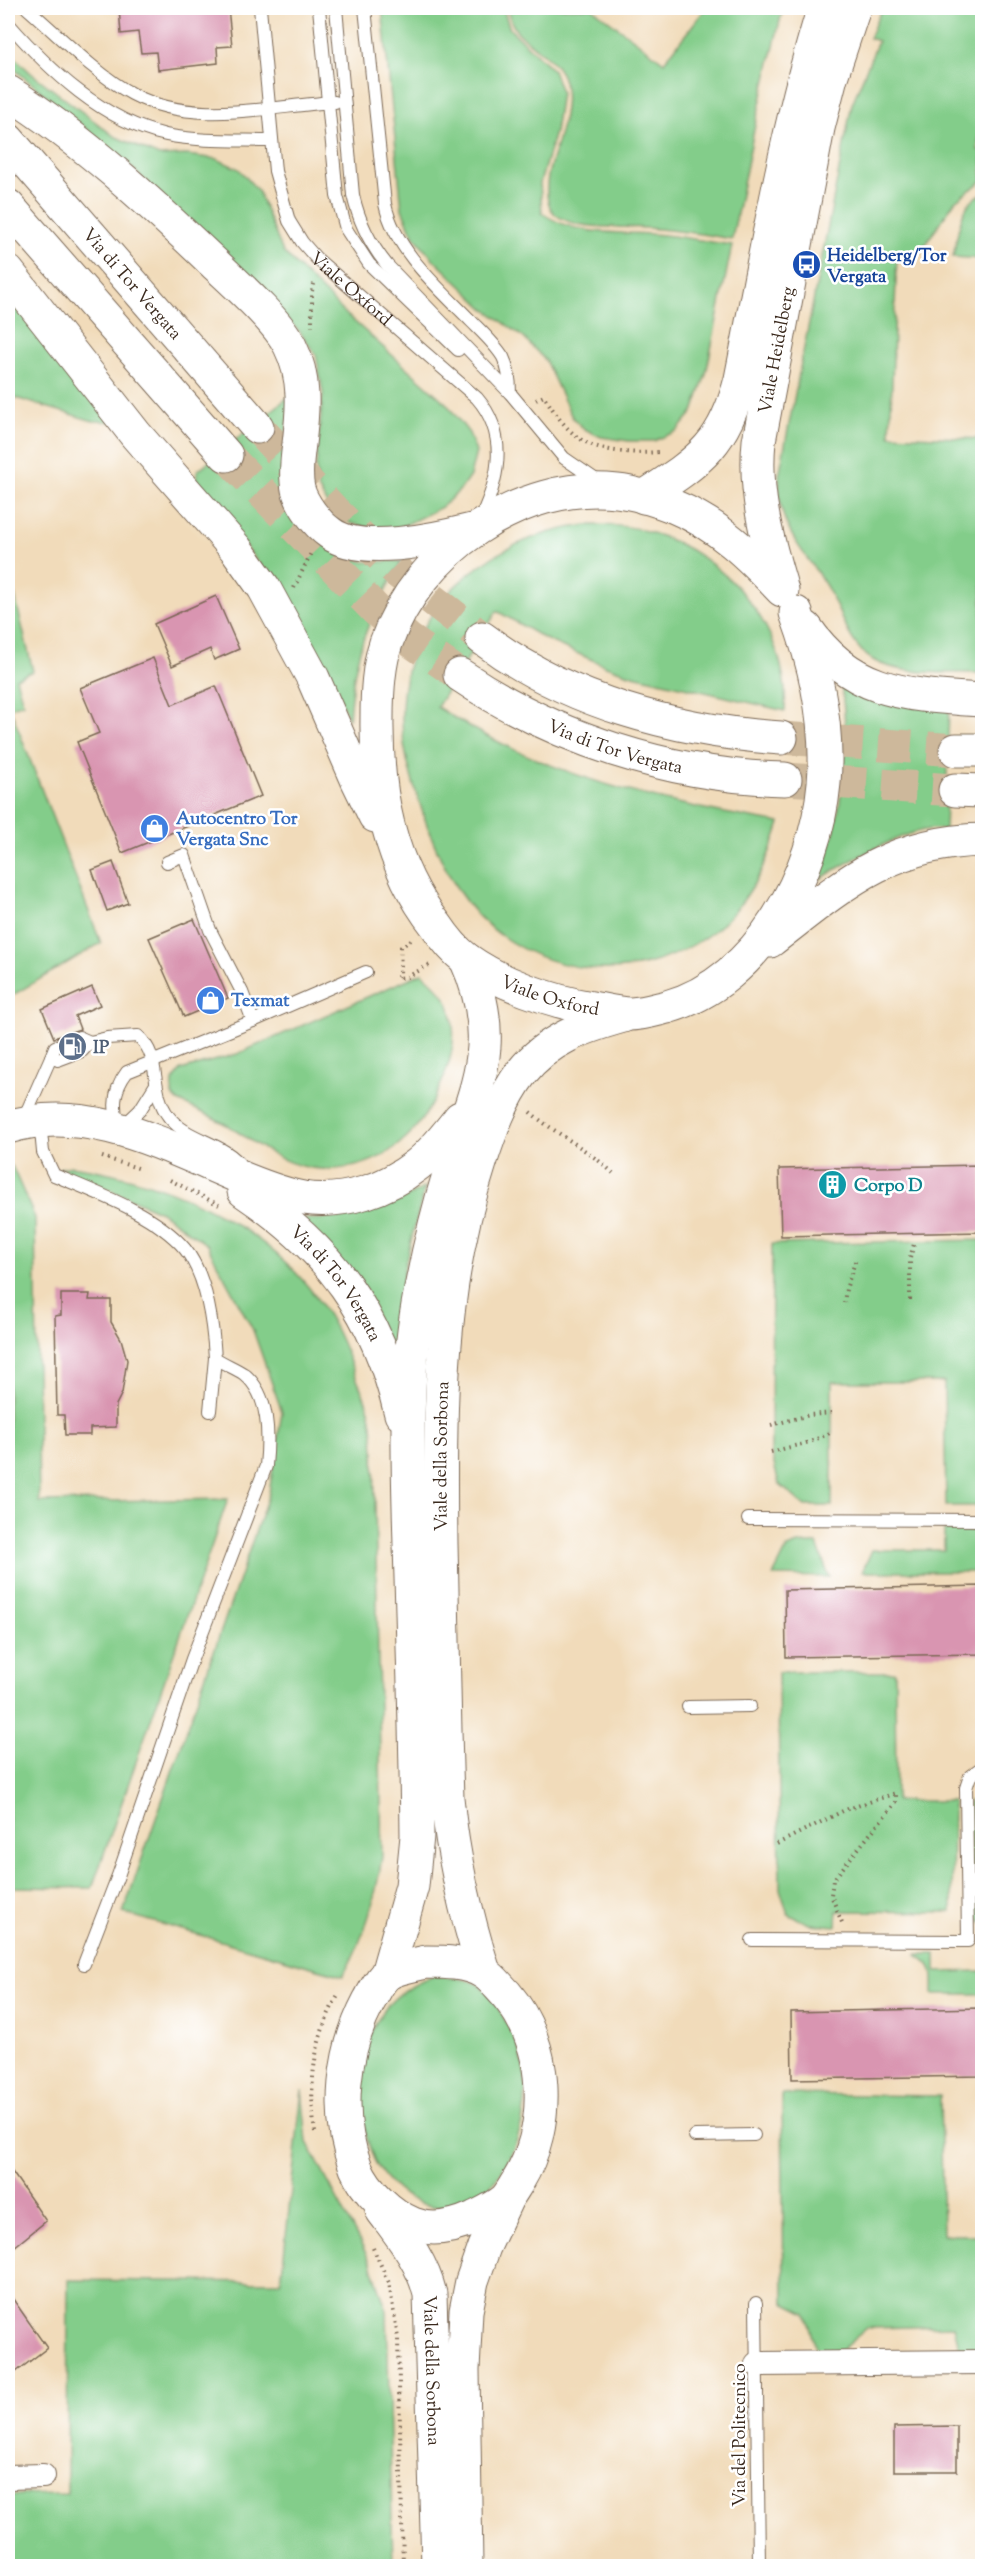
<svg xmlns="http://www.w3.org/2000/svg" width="990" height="2574" font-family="'Sorts Mill Goudy',serif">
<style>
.green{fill:#83cd8a;stroke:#5f7c54;stroke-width:1.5}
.building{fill:#d995b1}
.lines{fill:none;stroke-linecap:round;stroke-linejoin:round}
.secondary-tunnel{stroke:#cdb89b;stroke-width:33;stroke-dasharray:33 16;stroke-linecap:butt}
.lane-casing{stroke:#7b6855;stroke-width:14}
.street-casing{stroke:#7b6855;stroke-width:26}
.secondary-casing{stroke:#7b6855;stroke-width:35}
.path{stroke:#7b6855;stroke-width:4;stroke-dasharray:1.5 4.5;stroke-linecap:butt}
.lane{stroke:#fff;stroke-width:12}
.street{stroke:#fff;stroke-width:24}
.secondary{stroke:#fff;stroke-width:33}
.labels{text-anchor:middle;stroke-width:5;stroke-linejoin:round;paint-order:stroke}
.transit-label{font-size:18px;font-weight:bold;fill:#164399;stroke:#fff;text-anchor:start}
.street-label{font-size:18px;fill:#3b2a1e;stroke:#fff}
.shop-label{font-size:18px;font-weight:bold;fill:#366cbe;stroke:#fff;text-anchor:start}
.service-label{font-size:18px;font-weight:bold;fill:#4e5e75;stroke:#fff;text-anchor:start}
.culture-label{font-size:18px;font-weight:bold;fill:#0d838f;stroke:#fff;text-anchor:start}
</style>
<rect width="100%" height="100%" fill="#fff"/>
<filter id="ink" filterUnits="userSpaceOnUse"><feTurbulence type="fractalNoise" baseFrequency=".0167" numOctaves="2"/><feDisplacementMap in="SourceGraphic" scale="12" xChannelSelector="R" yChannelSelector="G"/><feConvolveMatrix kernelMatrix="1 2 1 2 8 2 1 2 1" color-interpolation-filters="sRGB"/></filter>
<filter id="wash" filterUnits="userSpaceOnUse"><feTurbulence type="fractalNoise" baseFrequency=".008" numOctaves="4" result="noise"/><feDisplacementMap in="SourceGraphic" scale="24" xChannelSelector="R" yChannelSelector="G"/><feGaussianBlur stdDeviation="1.35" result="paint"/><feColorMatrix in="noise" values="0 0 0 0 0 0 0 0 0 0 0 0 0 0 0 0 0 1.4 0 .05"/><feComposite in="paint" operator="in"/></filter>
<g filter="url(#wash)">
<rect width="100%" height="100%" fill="#f1dbba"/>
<path class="green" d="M382 8H503L510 29 553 70 561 92 555 132 540 183 542 213C577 238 622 231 663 235 686 237 709 242 732 245L706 374 693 412 677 431 654 441H629L601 437 584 429 572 417 545 360 523 337 484 308 434 260 413 235 402 209Z
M506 8H592L664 62 706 8H783L755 125 732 239C704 234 675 230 646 228 620 226 577 231 556 215 545 206 546 189 548 176 554 147 571 113 564 82 559 58 529 47 515 29 511 23 509 14 506 8Z
M882 8H982V73L978 150 982 151V181L955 201 921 251 897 254 890 435 982 439V673C952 672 900 676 873 660 849 646 841 613 829 591 816 567 794 545 785 520 779 505 779 491 779 475L852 104 878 41 869 38Z
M8 51 31 73 114 136 159 156 187 155 217 159 239 169 258 191 283 252 347 315 446 403 469 433 476 452 470 476 461 489 442 507 395 530 369 528 350 523 328 506 318 488 316 468 323 393 316 355 300 332 126 162 8 64Z
M982 194V259L953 257C958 236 959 202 982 194Z
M8 272 126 422 93 421 16 398 8 399Z
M291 395 285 438 335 552 364 562 402 561C368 618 353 653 349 720L333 683 292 607 196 482 197 471Z
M586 525C607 525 629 525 649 532 725 554 791 630 785 711L629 674 606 666 547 640 497 611 437 707C543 776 656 802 780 823 759 890 728 936 660 960 589 985 502 957 460 893 443 867 430 836 421 807 411 779 402 749 402 719 400 611 484 538 586 525Z
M8 568 33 671 16 678 23 703 10 708 101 943 8 998Z
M840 680 949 708 945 831C921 819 842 865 820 879 842 817 852 745 840 680Z
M422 973C433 983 445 993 450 1008 457 1033 453 1055 443 1079 422 1134 382 1172 321 1169 283 1167 257 1144 227 1125 211 1116 195 1109 178 1101L172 1095 173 1081 181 1070 237 1054Z
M12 1166 35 1218 39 1502 228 1499 92 1888 8 1887V1168Z
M72 1166C173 1181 284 1231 334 1326 342 1341 348 1357 354 1372 359 1385 365 1397 369 1410 373 1423 373 1438 374 1451L382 1857C375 1902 365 1936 343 1976L123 1913 269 1493 282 1412 253 1330 207 1245 161 1212 60 1168Z
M425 1187 405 1264 392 1350 303 1219C358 1219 377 1214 425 1187Z
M982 1240V1506H946L944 1382H832V1506H805L779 1484 771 1452 772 1244Z
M944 1530 982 1531V1572H862L872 1550H944Z
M798 1544H817L829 1577 773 1576 787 1548Z
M778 1672H895L896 1801H953L952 1912 837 1911 836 1926 809 1924 788 1914 780 1889Z
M969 1801H982V1923L971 1913Z
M915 1954H936V1972L982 1971V1994H933C933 1973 936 1965 915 1954Z
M434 1976C452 1978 472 1977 486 1990 492 1995 496 2006 501 2013 513 2032 522 2053 525 2076 531 2134 493 2228 420 2203 397 2195 379 2174 371 2152 355 2106 356 2038 392 2001 404 1989 419 1982 434 1976Z
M302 2090 307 2142 371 2263 387 2311 393 2566H8V2495L67 2494 68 2280 281 2282Z
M782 2094 940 2096 943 2235H982V2349L960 2350 954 2326 867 2328 840 2351 817 2352 806 2313 784 2302Z"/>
<g id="blocks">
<path class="building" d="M119 8H228L232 46 217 47 218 63 158 70 156 52 141 53 138 32 121 34Z
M216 596 239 649 214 660 210 649 172 666 154 624Z
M153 658 172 705 216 686 261 796 122 853 77 742 99 733 80 688Z
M113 862 128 903 107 911 92 870Z
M194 919 228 998 184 1017 149 938Z
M92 987 100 1005 75 1016 80 1029 54 1038 42 1009Z
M982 1165V1232L781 1236 779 1169Z
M61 1294H90L89 1300H111V1322L121 1339 127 1360 122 1393 116 1405V1427L90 1428V1435H65L64 1415H57L55 1316 61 1315Z
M982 1586V1654L786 1657 785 1590Z
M982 2008V2076L792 2079 791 2012Z
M8 2166 46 2221 8 2252Z
M8 2292 47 2348 8 2378Z
M957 2426V2471H894V2427Z"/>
</g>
</g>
<g filter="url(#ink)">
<use href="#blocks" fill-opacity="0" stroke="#7b6855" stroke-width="1.5"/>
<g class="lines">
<path class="secondary-tunnel" d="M257 427 333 510 396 571 482 638
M226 455 376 610 408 639 460 675
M781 738 956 750
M785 779 955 790"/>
<defs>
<g id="lane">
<path d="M27 8C56 33 99 77 132 94 194 127 269 106 335 102"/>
<path id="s1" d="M260 8 275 171 289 221 302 242 316 258 477 398C508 434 500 477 481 517"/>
<path d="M319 8 337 196 346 229 369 264 458 350"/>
<path d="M336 8 353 195C359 222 370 244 387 265L510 393 564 458 599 482"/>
<path d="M365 8 385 204C395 251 440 289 472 322 483 333 495 344 503 357 509 369 510 380 510 393"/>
<path d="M8 23C49 70 103 121 166 135 201 142 237 140 272 141"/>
<path d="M167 862 184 855 210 930 242 992 253 1021"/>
<path d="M51 1057 55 1047 79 1037 90 1042"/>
<path d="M155 1086 140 1110 120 1129C112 1108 113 1090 127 1072L253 1021 366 972"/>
<path d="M21 1119 28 1109 51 1057 58 1060 82 1051 90 1042 107 1038 138 1036C163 1058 148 1089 169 1117 188 1141 224 1142 242 1167"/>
<path d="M40 1121 43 1152 54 1175C95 1192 156 1214 185 1249 207 1276 213 1325 215 1358 224 1364 235 1368 244 1374 270 1395 269 1436 266 1466L192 1659 119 1873 84 1964"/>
<path d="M210 1411 215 1358"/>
<path d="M748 1519 982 1520"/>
<path d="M688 1707 750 1706"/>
<path d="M752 1940 968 1941 966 1788 970 1776 982 1767"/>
<path d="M695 2136 754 2135"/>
<path d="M756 2303 759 2566"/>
</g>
<path id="street" d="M757 2364 982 2362
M8 2477 43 2476"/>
<g id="secondary">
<path d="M8 92C83 140 149 201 214 263 235 283 278 321 290 346 306 378 303 410 299 444 297 458 295 475 298 489 302 504 317 524 330 533 360 556 437 539 472 530"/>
<path id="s2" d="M8 140 257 427"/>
<path d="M8 206 226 455"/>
<path d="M8 272 136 435 236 549 264 588 313 678 357 779 375 816"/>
<path d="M644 497C700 460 724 446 741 379 766 254 786 129 824 8"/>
<path id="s3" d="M780 583C766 536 754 491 759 441L818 128 831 77 854 8"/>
<path id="s4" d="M782 590C750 556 719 525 675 507 657 500 636 493 617 491 519 480 418 552 386 643 378 667 377 693 377 718 376 793 389 865 436 925 444 937 454 950 466 959 501 984 550 1001 592 1008 604 1010 618 1014 630 1014 642 1014 655 1010 667 1007 759 981 816 873 824 783 829 725 816 667 796 613"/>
<path d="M806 628C852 695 909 695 982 700"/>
<path d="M482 638C567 702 676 731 781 738"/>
<path id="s5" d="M460 675C555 739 671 776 785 779"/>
<path d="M956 750H982"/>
<path d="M955 790 982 791"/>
<path d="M770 941C841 886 888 842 982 840"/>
<path d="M8 1127C89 1102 169 1148 242 1178 262 1186 281 1194 303 1198 344 1204 385 1190 417 1165 434 1152 447 1134 460 1118"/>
<path id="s6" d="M244 1191C330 1249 377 1312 401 1414"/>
<path d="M426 1962C445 1962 466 1962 483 1972 492 1977 499 1987 506 1994 549 2045 552 2125 518 2181 514 2187 510 2195 505 2200 497 2207 484 2213 474 2218 454 2227 433 2232 413 2224 389 2214 366 2191 356 2168 335 2115 343 2050 369 2001 374 1993 379 1980 387 1974 397 1967 414 1965 426 1962Z"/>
<path id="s7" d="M484 1972C466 1915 453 1858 447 1798 444 1714 443 1629 441 1544 439 1415 439 1287 480 1163 490 1132 502 1098 522 1072 548 1039 584 1027 623 1016"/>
<path d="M387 1974 412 1886 417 1836C416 1739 413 1642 410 1545 408 1465 404 1384 418 1305 426 1259 437 1213 451 1168 475 1086 504 1044 466 959"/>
<path id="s8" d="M382 2210C402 2237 422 2261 430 2294L438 2566"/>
<path d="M466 2566 463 2370 466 2311 472 2281 484 2247 506 2200"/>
</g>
</defs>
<use href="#lane" class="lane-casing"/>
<use href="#street" class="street-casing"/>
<use href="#secondary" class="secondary-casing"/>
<path class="path" d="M312 327V291L315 281
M536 400 544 396C567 432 580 448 625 452 636 453 647 453 658 452
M294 588 312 551
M411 940 401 947 400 974 397 978 407 977 431 964
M530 1112C557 1135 588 1149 613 1173
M102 1157 141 1169
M170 1180 219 1205
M910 1300V1258L914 1244
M844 1303 846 1289 856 1259
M771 1425 810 1415 832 1413
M771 1452 810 1442 832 1432
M777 1844 845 1810 896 1793V1802L833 1880 831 1895 843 1925
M315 2132C308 2085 314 2035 339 1994
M373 2248 389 2283 398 2338 403 2566"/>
<use href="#lane" class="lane"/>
<use href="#street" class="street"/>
<use href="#secondary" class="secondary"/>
</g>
</g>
<defs>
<symbol id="bus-disc" viewBox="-11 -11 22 22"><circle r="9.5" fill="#1a4fb4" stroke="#fff"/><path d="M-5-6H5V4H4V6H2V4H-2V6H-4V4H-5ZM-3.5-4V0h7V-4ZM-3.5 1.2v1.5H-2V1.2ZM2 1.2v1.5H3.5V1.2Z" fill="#fff"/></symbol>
<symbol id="shop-disc" viewBox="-11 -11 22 22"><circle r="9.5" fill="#3f7fe0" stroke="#fff"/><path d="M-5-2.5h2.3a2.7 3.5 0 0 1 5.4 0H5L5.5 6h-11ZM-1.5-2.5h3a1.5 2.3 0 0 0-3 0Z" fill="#fff"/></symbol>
<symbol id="fuel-disc" viewBox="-11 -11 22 22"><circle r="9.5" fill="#5c6f8a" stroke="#fff"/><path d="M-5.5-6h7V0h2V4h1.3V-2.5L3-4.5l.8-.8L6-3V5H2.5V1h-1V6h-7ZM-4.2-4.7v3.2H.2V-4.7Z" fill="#fff"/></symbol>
<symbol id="building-disc" viewBox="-11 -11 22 22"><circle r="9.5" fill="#0f9aa8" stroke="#fff"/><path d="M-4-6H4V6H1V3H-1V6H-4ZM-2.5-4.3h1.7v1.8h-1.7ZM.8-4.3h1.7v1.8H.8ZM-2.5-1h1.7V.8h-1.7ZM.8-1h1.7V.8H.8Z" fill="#fff"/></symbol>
</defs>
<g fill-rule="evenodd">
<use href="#bus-disc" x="790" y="248" width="33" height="33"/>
<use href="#shop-disc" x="138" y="812" width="33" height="33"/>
<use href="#shop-disc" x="194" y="984" width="33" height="33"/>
<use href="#fuel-disc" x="56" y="1030" width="33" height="33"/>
<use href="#building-disc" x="816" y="1168" width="33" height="33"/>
</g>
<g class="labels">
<g class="transit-label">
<text x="827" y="261">Heidelberg/Tor<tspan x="827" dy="21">Vergata</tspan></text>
</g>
<g class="street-label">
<text dy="6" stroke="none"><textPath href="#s2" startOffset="190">Via di Tor Vergata</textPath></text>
<text dy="6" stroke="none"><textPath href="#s1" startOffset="308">Viale Oxford</textPath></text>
<text dy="6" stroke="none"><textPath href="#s3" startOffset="237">Viale Heidelberg</textPath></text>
<text dy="6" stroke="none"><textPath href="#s5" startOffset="172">Via di Tor Vergata</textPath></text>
<text dy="6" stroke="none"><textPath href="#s4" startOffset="927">Viale Oxford</textPath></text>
<text dy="6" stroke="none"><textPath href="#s6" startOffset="132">Via di Tor Vergata</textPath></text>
<text dy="6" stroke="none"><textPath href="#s7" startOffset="520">Viale della Sorbona</textPath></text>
<text dy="6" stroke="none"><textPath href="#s8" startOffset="174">Viale della Sorbona</textPath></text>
<text transform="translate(739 2435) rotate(-90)" y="6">Via del Politecnico</text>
</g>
<g class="shop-label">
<text x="176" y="824">Autocentro Tor<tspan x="176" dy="21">Vergata Snc</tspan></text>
<text x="231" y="1006">Texmat</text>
</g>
<g class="service-label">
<text x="93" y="1053">IP</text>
</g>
<g class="culture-label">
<text x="854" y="1191">Corpo D</text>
</g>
</g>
<rect width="990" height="2574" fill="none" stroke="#fff" stroke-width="30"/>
</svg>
